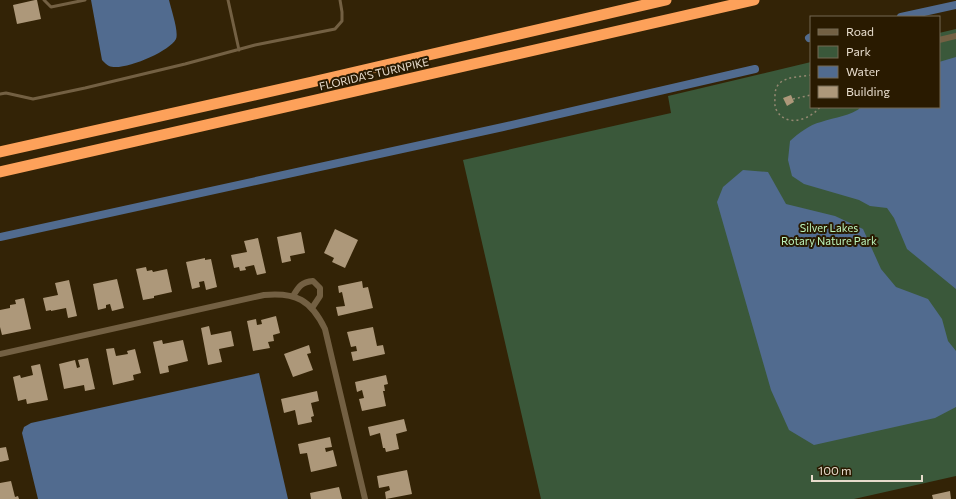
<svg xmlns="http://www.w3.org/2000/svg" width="956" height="499" font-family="Commissioner,sans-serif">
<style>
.green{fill:#3a583a}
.water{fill:#516b8f}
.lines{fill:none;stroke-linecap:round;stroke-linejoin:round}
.canal{stroke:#516b8f;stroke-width:8}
.building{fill:#ad987a}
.path{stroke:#958872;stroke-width:1.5;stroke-dasharray:2 3;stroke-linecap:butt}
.service{stroke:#736043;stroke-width:3}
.minor{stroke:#736043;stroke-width:6}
.motorway{stroke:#fda15a;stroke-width:11}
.labels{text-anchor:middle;stroke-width:4;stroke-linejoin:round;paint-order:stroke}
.street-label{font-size:11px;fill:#e7dccc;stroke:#291a00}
.park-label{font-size:11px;fill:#bcf4bc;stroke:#291a00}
</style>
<rect width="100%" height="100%" fill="#332306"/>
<path class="green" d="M956 29V476L854 499H541L463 160 671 113 668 96 811 62V107H939V33Z"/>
<path class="water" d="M91 0H169C171 9 179 32 176 39 169 52 122 72 109 66 107 65 104 62 102 60Z
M956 57V289L907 249 894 218 887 208 870 206 859 200 804 184 792 176 788 160 790 141C799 133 809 125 821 122 836 117 850 116 862 107H939V62Z
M743 170 768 172 786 204 835 216 863 229 881 269 896 287 928 299 942 319 948 341 956 351V407L935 418 814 445 789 430 771 390 717 202 723 187Z
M259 373 288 499H38L22 433 24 427 31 423Z"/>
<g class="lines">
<path class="canal" d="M901 17 956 5
M809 38 811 37
M0 237 503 127 755 69"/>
</g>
<path class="building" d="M35 0H37L41 19 17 24 13 5Z
M791 95 794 102 787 106 783 98Z
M335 229 358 240 345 268 332 262 334 258 324 253Z
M301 232 305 253 290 256 291 261 282 263 277 237Z
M258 238 266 273 257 275 254 265 245 267 246 270 240 271 239 267 234 268 231 255 247 252 244 241Z
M205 258V260L211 259 217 287 206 290 204 281 199 282 200 287 192 289 186 262Z
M146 267 147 271 152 270 153 272 167 269 172 292 154 296V298L143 300 136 269Z
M117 279 124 308 112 311 110 304 106 305V308L98 310 93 284Z
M69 280 77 316 68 318 66 308 51 311V310L46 311 43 298 58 295 55 283Z
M362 281 363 288 368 287 373 308 338 316 336 307 345 306 342 292 339 293 338 286Z
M24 298 31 329 2 335 0 327V310L10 308V305L16 304 15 300Z
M276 316 280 333 273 335 274 341 268 342 270 348 253 351 247 321 256 319 257 325 262 324 261 320Z
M209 326 211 335 231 331 234 346 219 349 222 362 208 365 201 328Z
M373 327 377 346 383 345 385 354 353 361 351 352 357 351 356 346 351 347 347 332Z
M162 340 163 344 183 340 188 361 168 366 169 372 160 374 153 342Z
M309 345 311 353 307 354 313 370 293 377 284 354Z
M114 348 116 356 128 354 127 351 135 349 141 373 133 375 134 380 113 385 106 349Z
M88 358 95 389 85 391 84 385 64 389 59 364 75 360 77 368 80 367 78 360Z
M40 364 48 400 27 404 26 399 18 401 13 377 20 375 21 378 33 375 31 366Z
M386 375 388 384 384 385 385 391H383L386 406 362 411 359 399 364 398 362 390 357 392 355 382Z
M317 391 319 401 311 403 314 416 311 417 312 422 298 425 295 410 284 413 281 399Z
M404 419 407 431 396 434 399 449 386 452 385 448H383L380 433 370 436 368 427Z
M330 437 332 447 325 448 326 452 333 450 337 466 311 472 307 453 300 454 298 444Z
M6 447 9 460 0 462V448Z
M407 470 412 494 386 499 385 492 390 490 389 486 379 488 377 476Z
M11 481 15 497 18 496 19 499H0V483Z
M339 487 342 499H311L310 493Z
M950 491 951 499H933L932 495Z"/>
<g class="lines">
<path class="path" d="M811 75C801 77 790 76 781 82 776 86 775 91 775 96 775 101 774 107 777 111 787 128 811 119 820 107
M793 99 811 95
M859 108 860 107"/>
<path class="service" d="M44 0 51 7 85 0
M228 0 239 50
M0 94 6 93 33 99 85 88 185 64 255 45 335 29 342 21V12L340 0"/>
<path class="minor" d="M939 40 956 36
M293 296C299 286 302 282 313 281L320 288V296L312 308
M0 354 264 295C296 292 311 300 325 329L365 499"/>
<path class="motorway" d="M0 152 312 82 666 0
M0 172 754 0"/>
</g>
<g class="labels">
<g class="street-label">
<text transform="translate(374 74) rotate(-13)" y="4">FLORIDA'S TURNPIKE</text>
</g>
<g class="park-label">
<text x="829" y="232">Silver Lakes<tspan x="829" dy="13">Rotary Nature Park</tspan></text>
</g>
</g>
<rect x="810" y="16" width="130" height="92" fill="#291a00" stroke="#756852"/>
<rect x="818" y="29" width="20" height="6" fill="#736043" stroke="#756852"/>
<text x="846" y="36" font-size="12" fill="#e7dccc">Road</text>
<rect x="818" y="46" width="20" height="12" fill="#3a583a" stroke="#756852"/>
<text x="846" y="56" font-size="12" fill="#e7dccc">Park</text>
<rect x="818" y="66" width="20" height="12" fill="#516b8f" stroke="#756852"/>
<text x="846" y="76" font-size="12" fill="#e7dccc">Water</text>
<rect x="818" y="86" width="20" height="12" fill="#ad987a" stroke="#756852"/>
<text x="846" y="96" font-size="12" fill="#e7dccc">Building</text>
<path d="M812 475v6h110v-6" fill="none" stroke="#e7dccc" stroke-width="2"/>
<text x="818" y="475" font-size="12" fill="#e7dccc" stroke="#291a00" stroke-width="3" paint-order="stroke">100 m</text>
</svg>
